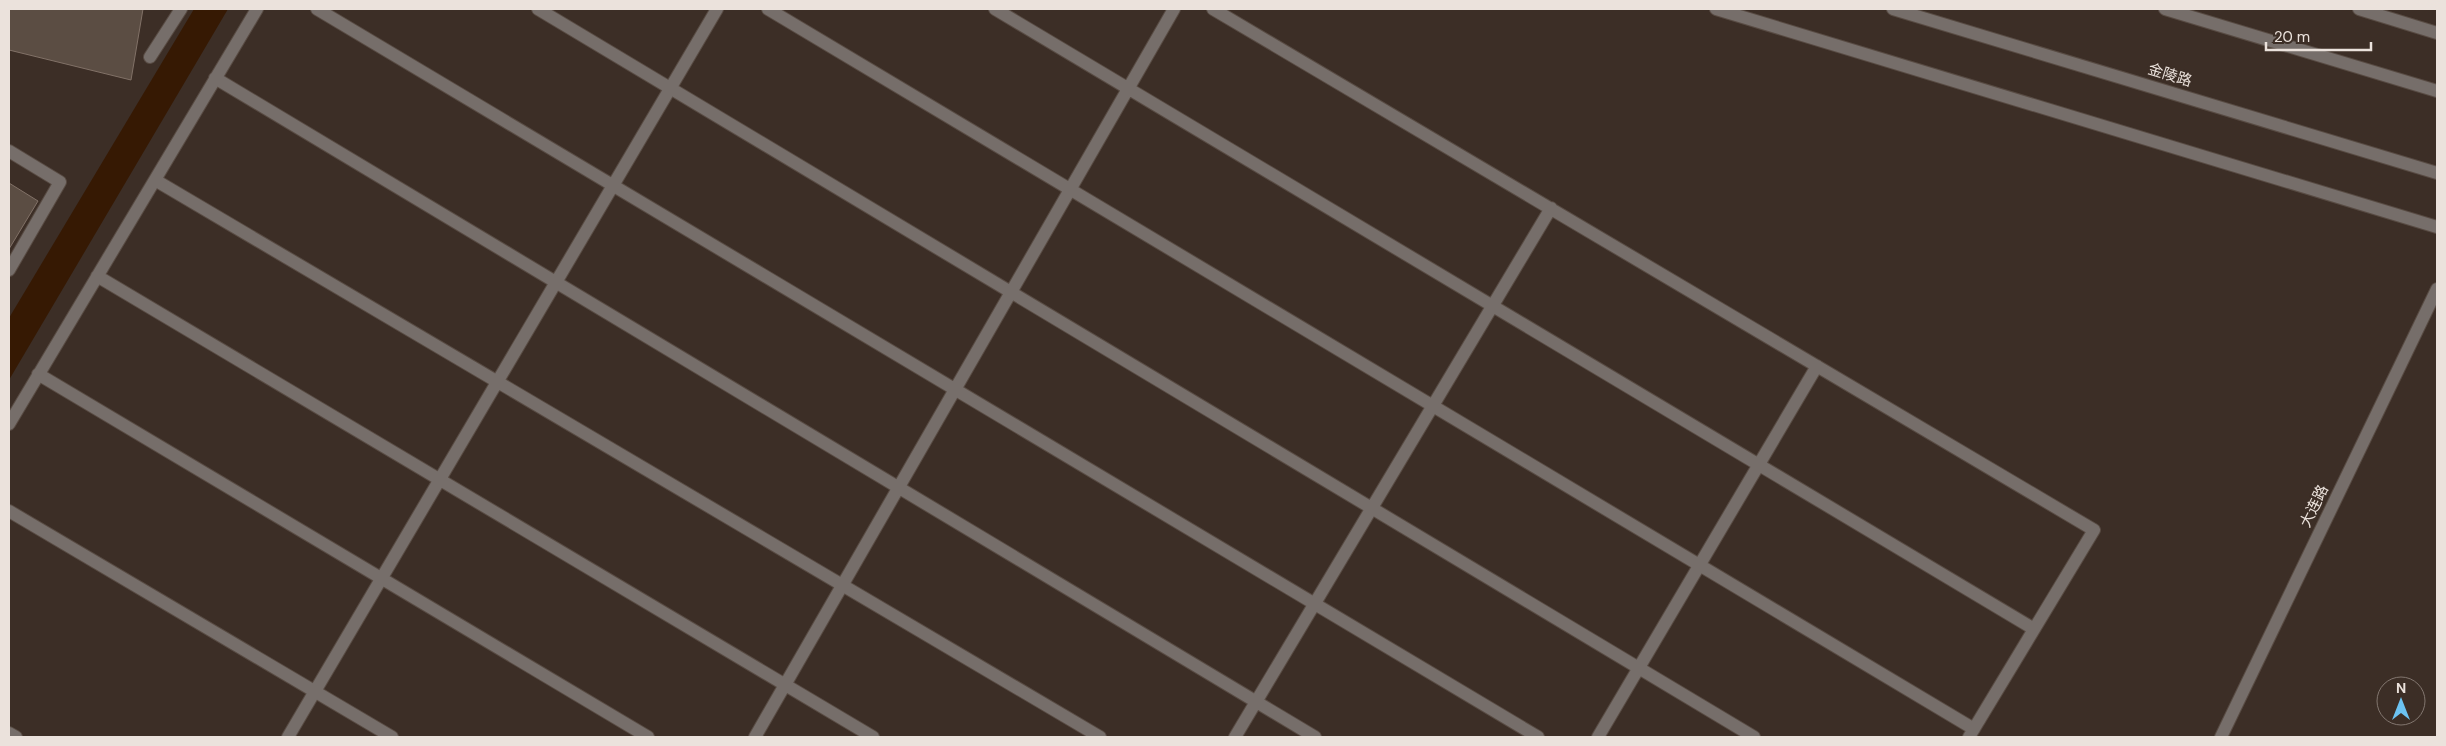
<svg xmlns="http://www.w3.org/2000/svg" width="2446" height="746" font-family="'DM Sans','Noto Sans SC',sans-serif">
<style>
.water{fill:#361903}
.building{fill:#5b4d43;stroke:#817167}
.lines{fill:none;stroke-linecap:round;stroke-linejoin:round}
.minor-casing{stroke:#584b43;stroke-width:14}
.minor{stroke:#766e6a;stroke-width:12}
.labels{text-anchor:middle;stroke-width:4;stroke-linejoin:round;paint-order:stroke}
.street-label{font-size:15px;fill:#ebe2dc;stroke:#3c2e26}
</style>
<rect width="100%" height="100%" fill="#3c2e26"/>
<path class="water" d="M194 9H228L9 380V318Z"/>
<path class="building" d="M9 9H143L131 80 9 50Z
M9 183 38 201 9 249Z"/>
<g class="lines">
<defs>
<path id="minor" d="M317 9 1538 737
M538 9 1754 737
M768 9 1974 729
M995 9 2034 629
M1213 9 2094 530 1969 737
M1716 9 2437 227
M1893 9 2437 173
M2165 9 2437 91
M2359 9 2437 33
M150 57 181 9
M215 78 1315 737
M9 151 60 182 9 270
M155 180 1100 737
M97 276 873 737
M38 374 648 737
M9 424 257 9
M9 511 392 737
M9 733 16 737
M288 737 717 9
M755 737 1174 9
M1235 737 1551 208
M1598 737 1817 366
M2221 737 2437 289"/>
</defs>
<use href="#minor" class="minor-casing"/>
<use href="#minor" class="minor"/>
</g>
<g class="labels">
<g class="street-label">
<text transform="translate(2170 75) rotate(17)" y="5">金陵路</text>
<text transform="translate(2314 506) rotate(-64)" y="5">大连路</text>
</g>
</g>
<rect width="2446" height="746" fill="none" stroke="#ebe2dc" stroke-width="20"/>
<g transform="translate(2401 701)"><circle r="24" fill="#3c2e26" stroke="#82766f"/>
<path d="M0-4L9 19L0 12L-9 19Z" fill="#6cc3f2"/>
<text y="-8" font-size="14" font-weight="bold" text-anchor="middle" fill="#ebe2dc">N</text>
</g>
<path d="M2266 42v8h105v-8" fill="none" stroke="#ebe2dc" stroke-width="2.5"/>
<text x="2274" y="42" font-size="15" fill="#ebe2dc" stroke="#3c2e26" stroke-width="4" paint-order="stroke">20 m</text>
</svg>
